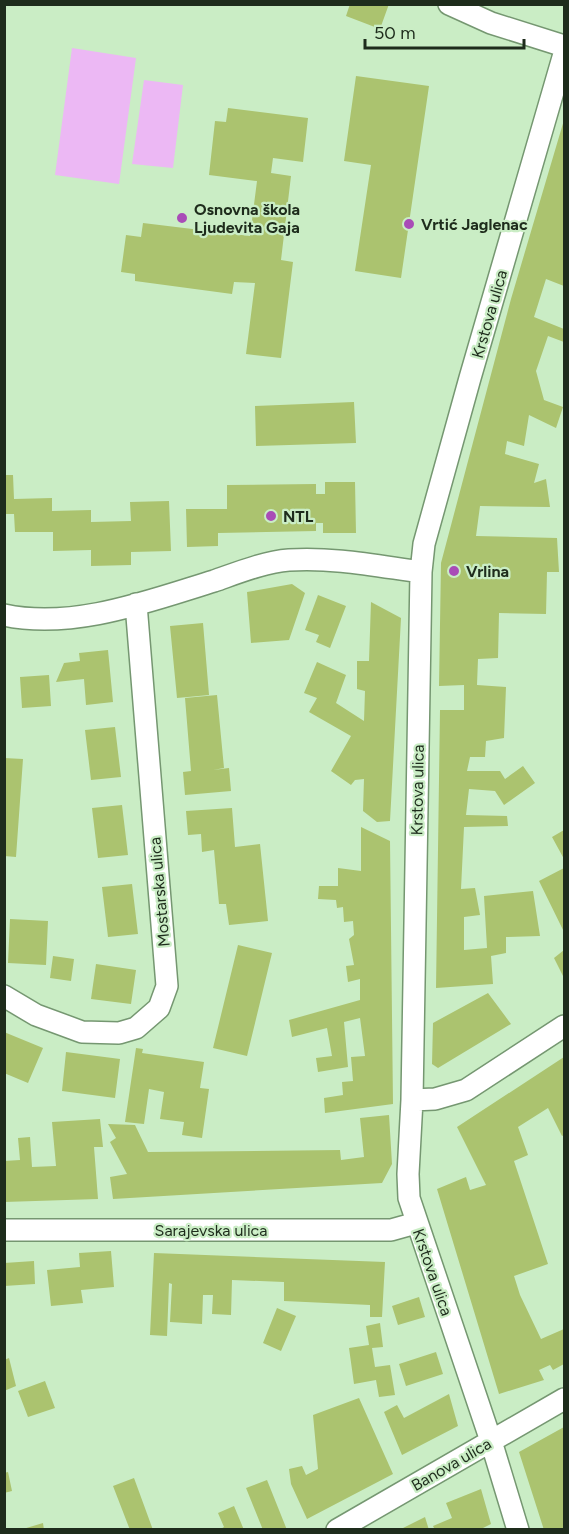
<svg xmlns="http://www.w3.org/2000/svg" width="569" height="1534" font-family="Figtree,sans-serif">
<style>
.garden{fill:#ecb8f4}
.building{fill:#abc36f}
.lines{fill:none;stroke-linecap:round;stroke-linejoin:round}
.minor-casing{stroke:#759771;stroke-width:24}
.minor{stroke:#fff;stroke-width:21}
.poi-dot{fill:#a94cb7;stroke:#caedc5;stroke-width:2}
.labels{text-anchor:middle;stroke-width:4.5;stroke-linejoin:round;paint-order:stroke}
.poi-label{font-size:16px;font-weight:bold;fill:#1e2c1c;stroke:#caedc5;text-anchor:start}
.street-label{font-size:16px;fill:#1e2c1c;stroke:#caedc5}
</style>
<rect width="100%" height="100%" fill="#caedc5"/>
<path class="garden" d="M72 48 136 58 119 184 55 175Z
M144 80 183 85 173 168 132 164Z"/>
<path class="building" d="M350 4H389L380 29 346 16Z
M356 76 429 86 401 278 355 271 371 165 344 161Z
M228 108 308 118 303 162 273 158 271 173 291 176 281 260 293 262 281 358 246 354 255 283 234 282 232 294 135 281V274L121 272 126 235 141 237 143 223 250 236 257 181 209 175 215 121 226 122Z
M564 120V286L546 279 534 317 564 329V342L548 336 536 371 544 400 563 407 556 428 529 415 524 446 507 441 505 454 539 464 534 483 546 479 550 507 480 506 476 536 557 538 559 572H547L546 614 499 613 498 658 478 659 477 685 506 687 504 738 486 741 485 757H470L467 771H500L505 779 523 766 535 783 504 805 495 791 469 789 466 815 507 816 508 826 464 827 461 889 475 888 480 915 464 917V950L487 948 484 896 533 891 540 936 506 937V953L491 956 493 984 436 988 440 710H464V685L439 686 441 563 511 299Z
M354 402 356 443 256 446 255 406Z
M5 475H13L14 499 52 498V511L91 510V522L131 521 130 502 169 501 171 551 131 552V565L91 566V550L53 551V532H15L14 514H5Z
M325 482H355L356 533H323V523H316V531L218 533V546L187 547 186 509H227V485L316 484V494H325Z
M292 584 305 593 289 640 251 643 247 592Z
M318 595 346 606 330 648 316 642 319 635 305 630Z
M371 602 401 618 390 821 377 822 363 811 364 779 355 780 351 785 331 771 351 736 309 712 317 698 304 693 317 662 346 675 336 703 364 721 365 691 357 689V661H369Z
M203 623 209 695 177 698 170 626Z
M108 650 113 702 86 705 84 679 56 682 64 663 80 661 79 653Z
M49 675 51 706 22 708 20 677Z
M217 695 224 768 213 770 229 768 231 791 185 795 183 772 191 771 185 698Z
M115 727 121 777 91 780 85 730Z
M4 758 23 759 16 857 4 856Z
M122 805 128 855 98 858 92 808Z
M232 808 235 847 260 844 268 921 229 925 226 904H219L214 850 202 852 201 834 188 835 186 811Z
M361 827 390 841 393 1104 325 1113 324 1098 343 1095 342 1082 353 1081 351 1057 365 1056 360 1018 344 1022 348 1067 318 1072 316 1058 332 1056 327 1028 292 1037 289 1020 360 1000V979L348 982 346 966 354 965 349 939 354 935 353 921 344 922 343 907 337 908 336 900 318 899 319 886H338V868L361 871Z
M564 830V859L552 837Z
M564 868V932L539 881Z
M132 884 138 934 108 937 102 887Z
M10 919 48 921 46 965 8 963Z
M238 945 272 953 247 1056 213 1048Z
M564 950V978L554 958Z
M53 956 74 959 71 981 50 978Z
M96 964 136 970 131 1004 91 999Z
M488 993 511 1024 438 1068 432 1064 433 1023Z
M4 1032 43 1048 28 1083 4 1073Z
M136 1048 143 1049 142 1053 204 1062 200 1088 209 1089 202 1138 182 1135 184 1122 160 1119 164 1092 149 1089 144 1124 125 1122Z
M66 1052 120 1059 115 1098 62 1091Z
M564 1057V1135L562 1136 548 1108 518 1127 528 1155 514 1161 548 1264 514 1276 520 1295 541 1339 564 1329V1364L553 1370 550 1365 539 1370 544 1380 499 1394 437 1189 466 1177 470 1190 486 1185 457 1127Z
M389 1115 392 1164 382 1183 113 1199 110 1177 127 1174 110 1142 116 1138 108 1124 135 1125 148 1152 340 1150 341 1160 364 1157 360 1118Z
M100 1119 103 1147H94L98 1199 4 1202V1161L20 1160 18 1138 30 1137 32 1167 56 1166 52 1122Z
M111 1251 114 1287 81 1290 83 1303 51 1306 47 1270 80 1267 79 1253Z
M154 1253 385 1262 382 1317H370V1305L284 1301V1282L232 1280 231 1315 212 1314 213 1295H203L202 1324 170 1322 172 1284 169 1283 167 1336 150 1335Z
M34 1261 35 1284 4 1286V1263Z
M419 1297 425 1317 398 1325 392 1306Z
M277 1308 296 1316 281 1351 263 1343Z
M380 1323 383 1347 372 1348 375 1367 390 1365 395 1395 379 1397 376 1380 354 1384 349 1348 369 1345 366 1326Z
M436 1352 443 1374 406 1386 399 1364Z
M9 1358 16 1386 4 1391V1360Z
M45 1381 55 1408 28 1417 18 1391Z
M449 1394 458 1426 402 1455 384 1412 397 1405 404 1418Z
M359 1398 393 1474 307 1519 291 1484 289 1469 302 1466 306 1475 318 1469 313 1415Z
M564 1427V1530H544L519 1452Z
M8 1472 12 1491 4 1493V1473Z
M134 1478 153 1530H130L113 1486Z
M267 1480 287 1530H263L246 1488Z
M481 1489 491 1524 479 1530H435L433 1526 452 1518 446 1503Z
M234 1506 244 1530H219L224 1527 218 1513Z
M425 1517 429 1530H399Z
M43 1523 44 1530H23V1529Z"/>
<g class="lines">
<defs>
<path id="minor" d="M449 4 491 23 564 46
M4 615C73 630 149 601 214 581 237 573 264 562 289 560 333 557 377 566 421 572
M4 996 36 1015 82 1032 119 1033 136 1028 159 1008 167 986 136 604
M412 1100 435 1099 466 1090 564 1026
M4 1230H391L416 1223
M337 1530 564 1399
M518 1530 491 1441 409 1198 408 1174 412 1100 421 572 424 544 470 378 564 54"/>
</defs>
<use href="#minor" class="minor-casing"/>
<use href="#minor" class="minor"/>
</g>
<g class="poi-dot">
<circle cx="182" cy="218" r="6"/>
<circle cx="409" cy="224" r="6"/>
<circle cx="271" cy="516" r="6"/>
<circle cx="454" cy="571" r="6"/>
</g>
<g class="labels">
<g class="poi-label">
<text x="194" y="215">Osnovna škola<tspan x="194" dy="18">Ljudevita Gaja</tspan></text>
<text x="421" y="230">Vrtić Jaglenac</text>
<text x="283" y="522">NTL</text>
<text x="466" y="577">Vrlina</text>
</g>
<g class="street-label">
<text transform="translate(489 314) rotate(-74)" y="6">Krstova ulica</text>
<text transform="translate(417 790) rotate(-89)" y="6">Krstova ulica</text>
<text transform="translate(159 892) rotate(-95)" y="6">Mostarska ulica</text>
<text x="211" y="1236">Sarajevska ulica</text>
<text transform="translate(433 1272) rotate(71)" y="6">Krstova ulica</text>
<text transform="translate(451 1464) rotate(-30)" y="6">Banova ulica</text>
</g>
</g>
<rect width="569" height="1534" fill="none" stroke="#1e2c1c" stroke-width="12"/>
<path d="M365 39v9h159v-9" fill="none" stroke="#1e2c1c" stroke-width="3"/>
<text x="374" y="39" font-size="18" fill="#1e2c1c" stroke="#caedc5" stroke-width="4.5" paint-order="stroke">50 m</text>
</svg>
